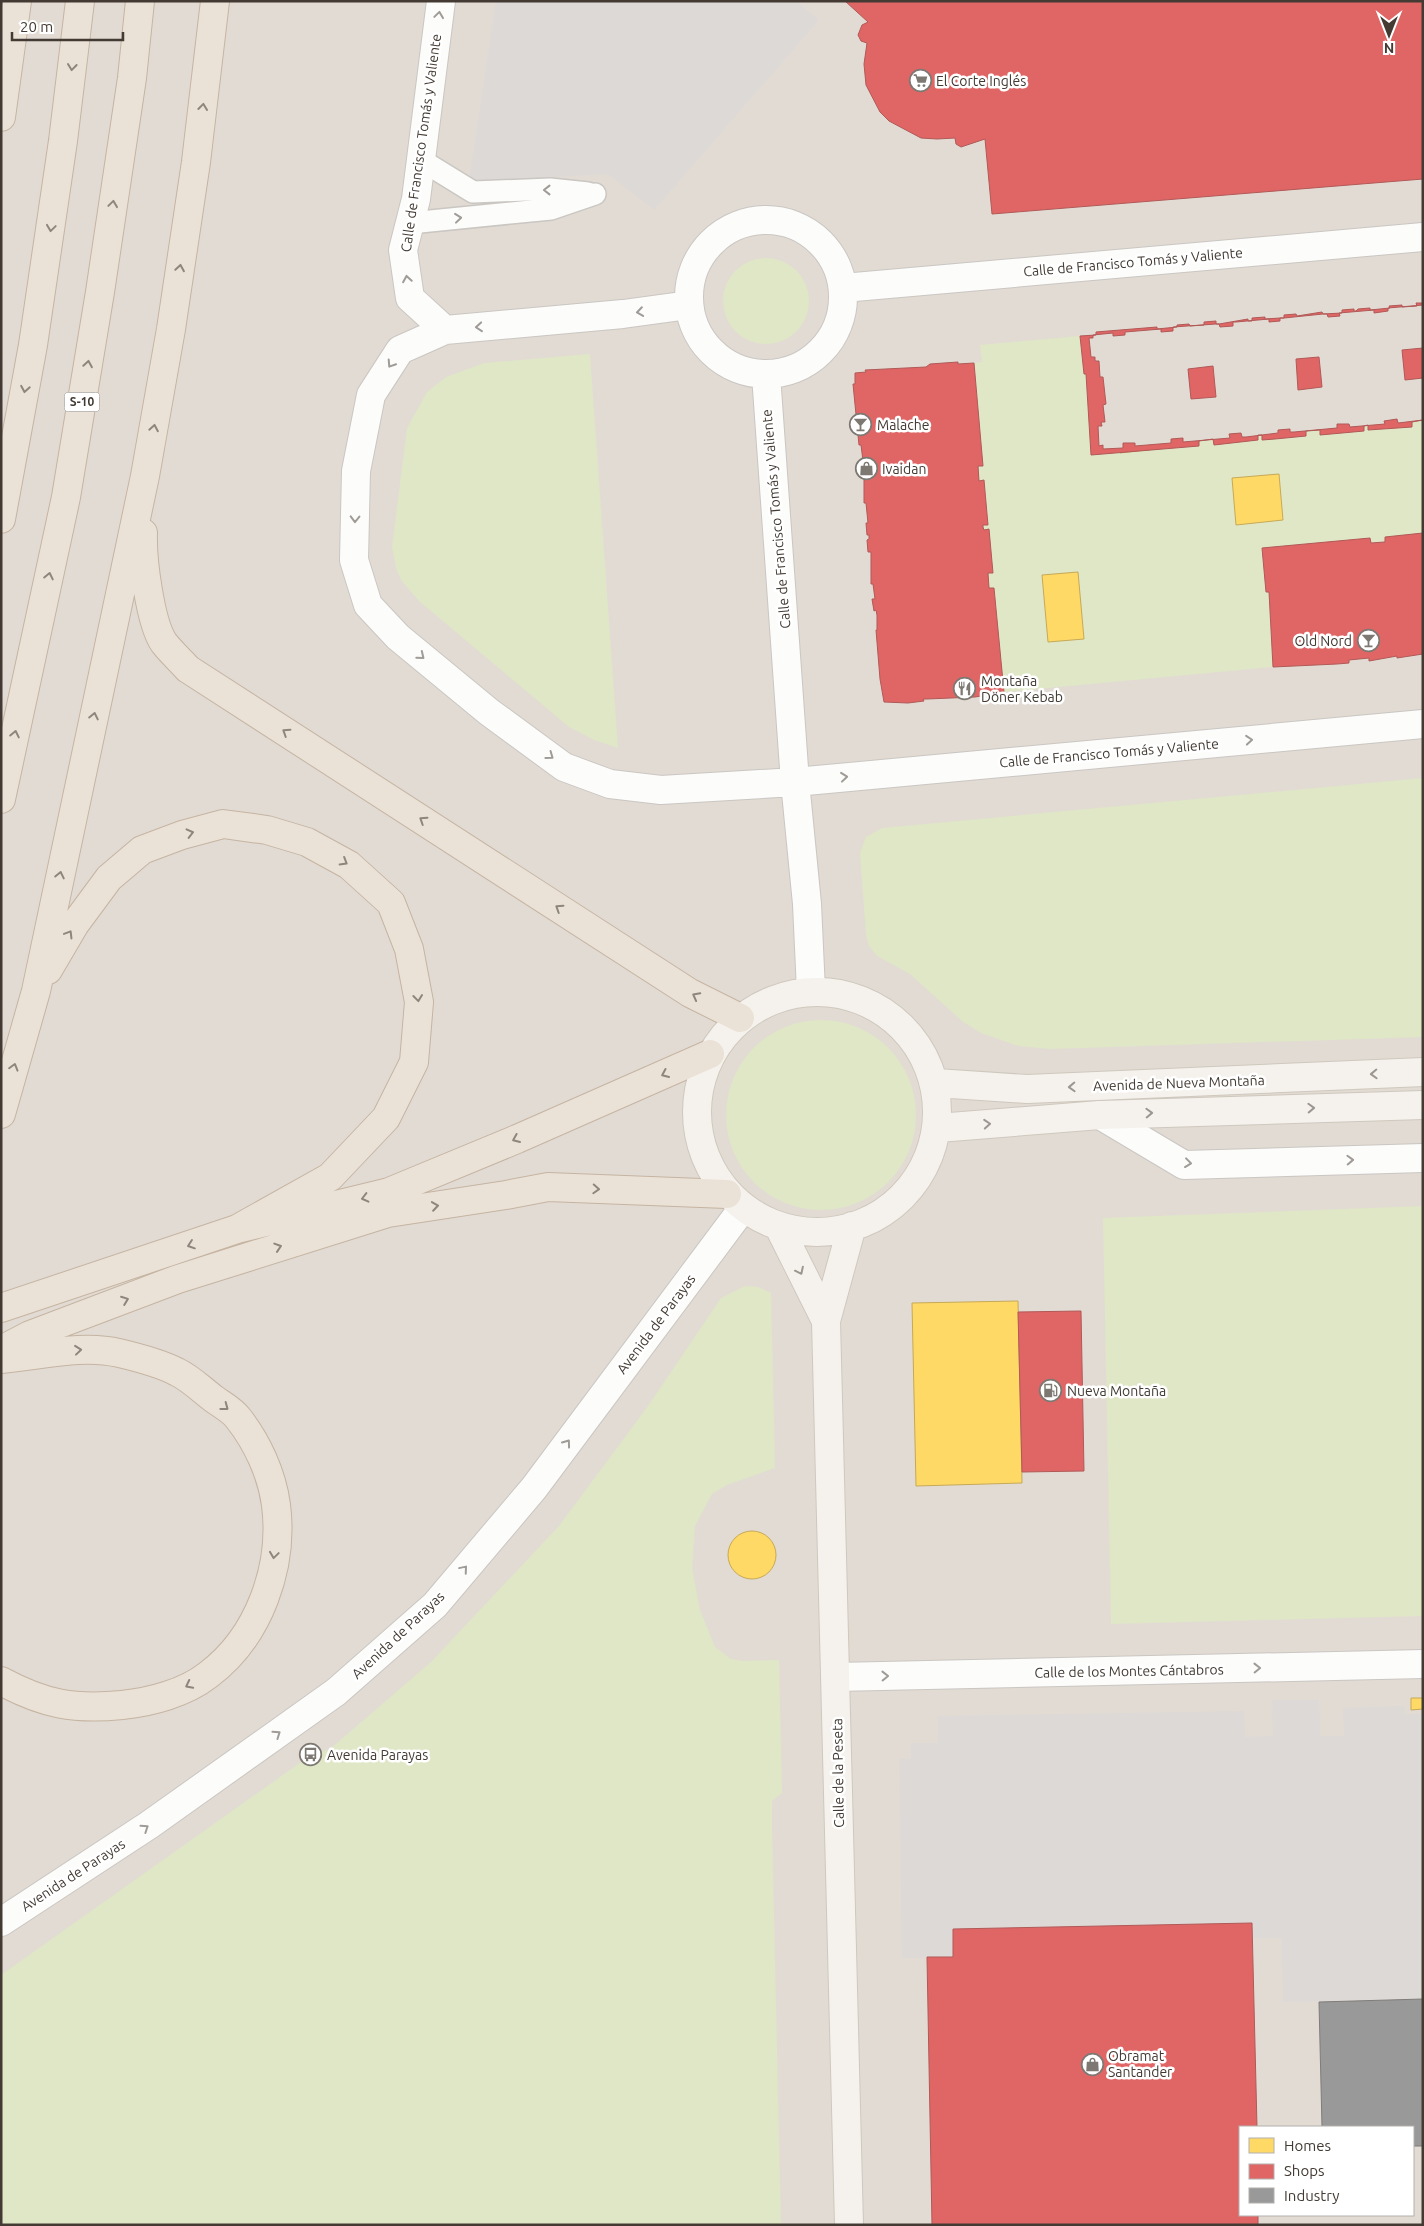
<svg xmlns="http://www.w3.org/2000/svg" width="1424" height="2226" font-family="Ubuntu,sans-serif">
<style>
.residential{fill:#e2dbd3;fill-rule:evenodd}
.green{fill:#dfe7c6}
.parking{fill:#ddd9d6}
.homes{fill:#ffd966;stroke:#c6a957}
.shops{fill:#e06666;stroke:#b15957;fill-rule:evenodd}
.industry{fill:#999;stroke:#7f7c7a}
.lines{fill:none;stroke-linecap:round;stroke-linejoin:round}
.lane-casing{stroke:#cac6c2;stroke-width:24}
.street-casing{stroke:#cac6c2;stroke-width:30}
.secondary-casing{stroke:#cfc8be;stroke-width:30}
.highway-casing{stroke:#c5b4a2;stroke-width:30}
.lane{stroke:#fcfcfb;stroke-width:21}
.street{stroke:#fcfcfb;stroke-width:28}
.secondary{stroke:#f5f2ed;stroke-width:28}
.highway{stroke:#ebe2d7;stroke-width:28}
.oneway{stroke:#9f9b97}
.oneway2{stroke:#8e867d}
.oneway3{stroke:#9c9690}
.labels{text-anchor:middle;stroke-width:5;stroke-linejoin:round;paint-order:stroke}
.shield{fill:#fff;stroke:#7b7570;stroke-width:1}
.shield-label{font-size:12px;font-weight:bold;fill:#423a33}
.poi-label{font-size:14px;fill:#423a33;stroke:#fff;text-anchor:start}
.street-label{font-size:14px;fill:#423a33;stroke:#fff}
</style>
<rect width="100%" height="100%" fill="#eeeae6"/>
<path class="residential" d="M1 1H1423V2225H1ZM1240 2127H1413V2215H1240Z"/>
<path class="green" d="M723 301a43 43 0 1 1 86 0a43 43 0 1 1-86 0Z
M1080 336 1084 373 1086 374 1092 455 1199 446V441L1213 439 1214 445 1258 440V435H1262L1263 440 1306 436V431L1320 430V434L1364 431V426L1368 425V430L1400 427 1412 422 1423 420V533L1371 543 1370 538 1262 548 1266 592H1269L1273 667 1004 692 994 588H989L988 573H993L989 529 984 530 983 525 988 524 984 481H979L978 466H983L974 363 982 362 980 345Z
M590 354 618 748 594 740 569 727 419 601 401 580 396 568 392 547 407 428 427 392 446 377 484 363Z
M1423 778V1037L1050 1049 1018 1046 981 1033 963 1022 910 974 877 956 869 946 866 935 860 853 866 837 882 828Z
M726 1115a95 95 0 1 1 190 0a95 95 0 1 1-190 0Z
M1423 1206V1616L1111 1624 1103 1218Z
M745 1286 758 1287 771 1293 775 1468 727 1485 712 1494 695 1526 692 1568 700 1610 715 1647 731 1659 743 1661 779 1660 782 1793 772 1801V1828L781 2225H1V1975L311 1755 330 1749 431 1662 559 1526 648 1406 721 1298Z"/>
<path class="parking" d="M496 1H796L819 20 654 210 608 174 469 182Z
M1272 1700H1319L1320 1736H1344L1343 1708 1404 1706 1405 1714H1423V1999L1283 2002 1282 1938H1253L1252 1923 953 1929V1957L902 1958 899 1759H911V1743H938V1716L1244 1711 1245 1737 1273 1736Z"/>
<path class="homes" d="M1155 447V449L1120 453 1119 450Z
M1279 474 1283 520 1236 525 1232 478Z
M1078 572 1084 639 1048 642 1042 575Z
M1018 1301 1022 1483 916 1486 912 1303Z
M728 1555a24 24 0 1 1 48 0a24 24 0 1 1-48 0Z
M1411 1698H1423V1709L1411 1710Z"/>
<path class="shops" d="M845 1H1423V179L992 214 985 139 961 147 956 144 955 138 937 139 921 138 889 121 880 112 866 85 864 64 867 43 861 41 858 35 862 25 868 22Z
M1416 303H1423V420L1412 422V427L1368 430V425L1364 426V431L1320 435V430L1306 431V436L1275 439 1262 440V435H1258V440L1214 445 1213 439 1199 441V446L1091 455 1086 374H1084L1080 336 1096 335V332L1108 331 1157 327V329L1177 327V325L1189 324 1190 326 1204 325V322L1216 321V324H1219L1248 319V321H1252V318L1265 317V319L1280 318H1284V315L1296 314 1297 316 1322 312 1323 314 1342 313V310L1354 309V311H1356L1358 309 1370 308V310L1390 308 1389 306 1402 305V307L1417 306Z
M1423 305V348L1402 350 1405 380 1423 378V420L1398 423 1397 419 1384 421 1385 424 1350 427 1349 424H1337V428L1294 432H1290V429L1278 430V433L1246 437H1242L1241 433 1229 434 1230 438 1183 442V438L1171 439V443L1135 446V443H1123V448L1103 449V445L1099 446 1098 426H1102L1101 422H1105L1103 405 1106 404 1103 377H1100L1099 361H1095V357H1091L1089 338H1093V335L1113 333V336L1125 335V332L1161 329V332L1173 331V327L1216 324H1219L1220 327 1233 326V322H1236L1269 319V322L1280 321V318H1284L1323 314H1327L1328 317 1340 316 1339 313 1374 310V313L1388 311V308ZM1319 357 1322 387 1298 390 1296 359ZM1213 366 1216 397 1191 399 1188 369Z
M958 362V364L974 363 983 466H978L979 481 984 480 988 525H983V527L984 530 989 529 993 573H988L989 588H994L1004 692 987 693V695L975 697 927 699H923L924 701 908 703 884 702 880 679 876 630H877V615L876 610 874 611 872 599H875L873 584H871V552H868L867 540 869 539V535H867L866 523H868L866 503H864V477H859L858 464H863V461L861 445H859L853 384H855V373L866 372 865 370 926 367 930 364Z
M1423 533V654L1397 658V656L1369 661V658L1349 660V663L1337 664 1273 667 1269 592H1266L1262 548 1370 538 1371 543 1385 542V537Z
M1081 1311 1084 1471 1022 1472 1018 1312Z
M1252 1923 1257 2127H1240V2215H1258V2225H932L927 1957H953V1929Z"/>
<path class="industry" d="M1423 1999V2146H1413V2127H1322L1319 2002Z"/>
<g class="lines">
<defs>
<path id="lane" d="M421 160 473 192 550 189 588 193
M410 223 551 209 595 194"/>
<path id="street" d="M441 1 416 199 403 250 410 298 445 330
M689 297a77 77 0 1 1 154 0a77 77 0 1 1-154 0Z
M843 288 1423 237
M689 305 623 314 445 330 400 350 371 395 356 471 354 560 368 605 398 637 489 712 564 767 610 784 661 790 795 782 1423 724
M766 375 795 782 807 904 811 991
M1100 1115 1184 1165 1423 1158
M836 1677 1423 1664
M1 1922 149 1825 336 1692 435 1605 534 1488 743 1208"/>
<path id="secondary" d="M697 1112a120 120 0 1 1 240 0a120 120 0 1 1-240 0Z
M936 1083 1027 1089 1423 1072
M938 1128 1100 1115 1423 1105
M779 1227 826 1321
M849 2225 826 1321 852 1226"/>
<path id="highway" d="M1 117 17 1
M1 519 33 345 63 141 80 1
M143 533C142 558 150 623 164 643 171 652 181 661 188 669L690 993 740 1018
M1 799 66 497 100 292 132 78 140 1
M48 970 75 924 109 878 142 850 182 835 223 824 267 830 307 842 349 865 391 903 409 949 419 1002 414 1062 386 1118 330 1177 237 1229
M1 1114 36 991 145 476 171 329 196 162 215 1
M1 1308 237 1229 389 1192 517 1139 710 1054
M1 1350 30 1335 178 1279 388 1213 506 1195 548 1187 727 1194
M1 1359C40 1356 81 1344 119 1353 136 1357 162 1364 177 1372 190 1378 202 1390 214 1399 222 1405 232 1410 238 1418 257 1442 272 1474 276 1505 284 1567 259 1637 208 1675 185 1693 151 1702 122 1705 74 1710 44 1704 1 1681"/>
</defs>
<use href="#lane" class="lane-casing"/>
<use href="#street" class="street-casing"/>
<use href="#secondary" class="secondary-casing"/>
<use href="#highway" class="highway-casing"/>
<use href="#lane" class="lane"/>
<use href="#street" class="street"/>
<use href="#secondary" class="secondary"/>
<use href="#highway" class="highway"/>
</g>
<defs><path id="oneway-chevron" d="M-2-3.5L2.5 0L-2 3.5" fill="none" stroke-width="1.6" stroke-linecap="round" stroke-linejoin="round" transform="scale(1.25)"/></defs>
<g class="oneway">
<use href="#oneway-chevron" transform="translate(439 15) rotate(-82)"/>
<use href="#oneway-chevron" transform="translate(547 190) rotate(180)"/>
<use href="#oneway-chevron" transform="translate(458 218) rotate(-6)"/>
<use href="#oneway-chevron" transform="translate(407 279) rotate(-99)"/>
<use href="#oneway-chevron" transform="translate(640 312) rotate(172)"/>
<use href="#oneway-chevron" transform="translate(479 327) rotate(175)"/>
<use href="#oneway-chevron" transform="translate(391 364) rotate(123)"/>
<use href="#oneway-chevron" transform="translate(355 519) rotate(91)"/>
<use href="#oneway-chevron" transform="translate(421 656) rotate(39)"/>
<use href="#oneway-chevron" transform="translate(1249 740) rotate(-5)"/>
<use href="#oneway-chevron" transform="translate(550 756) rotate(36)"/>
<use href="#oneway-chevron" transform="translate(844 777) rotate(-6)"/>
<use href="#oneway-chevron" transform="translate(1350 1160) rotate(-2)"/>
<use href="#oneway-chevron" transform="translate(1188 1163) rotate(7)"/>
<use href="#oneway-chevron" transform="translate(567 1443) rotate(-54)"/>
<use href="#oneway-chevron" transform="translate(464 1569) rotate(-50)"/>
<use href="#oneway-chevron" transform="translate(1257 1668) rotate(-1)"/>
<use href="#oneway-chevron" transform="translate(885 1676) rotate(-1)"/>
<use href="#oneway-chevron" transform="translate(277 1734) rotate(-35)"/>
<use href="#oneway-chevron" transform="translate(145 1828) rotate(-34)"/>
</g>
<g class="oneway2">
<use href="#oneway-chevron" transform="translate(72 67) rotate(97)"/>
<use href="#oneway-chevron" transform="translate(203 107) rotate(-83)"/>
<use href="#oneway-chevron" transform="translate(113 204) rotate(-82)"/>
<use href="#oneway-chevron" transform="translate(51 228) rotate(98)"/>
<use href="#oneway-chevron" transform="translate(180 268) rotate(-81)"/>
<use href="#oneway-chevron" transform="translate(88 364) rotate(-81)"/>
<use href="#oneway-chevron" transform="translate(25 389) rotate(100)"/>
<use href="#oneway-chevron" transform="translate(154 428) rotate(-80)"/>
<use href="#oneway-chevron" transform="translate(49 576) rotate(-78)"/>
<use href="#oneway-chevron" transform="translate(94 716) rotate(-78)"/>
<use href="#oneway-chevron" transform="translate(286 732) rotate(-147)"/>
<use href="#oneway-chevron" transform="translate(15 734) rotate(-78)"/>
<use href="#oneway-chevron" transform="translate(423 820) rotate(-147)"/>
<use href="#oneway-chevron" transform="translate(190 833) rotate(-14)"/>
<use href="#oneway-chevron" transform="translate(344 862) rotate(31)"/>
<use href="#oneway-chevron" transform="translate(60 875) rotate(-78)"/>
<use href="#oneway-chevron" transform="translate(559 908) rotate(-147)"/>
<use href="#oneway-chevron" transform="translate(69 934) rotate(-59)"/>
<use href="#oneway-chevron" transform="translate(696 996) rotate(-152)"/>
<use href="#oneway-chevron" transform="translate(418 998) rotate(83)"/>
<use href="#oneway-chevron" transform="translate(14 1067) rotate(-74)"/>
<use href="#oneway-chevron" transform="translate(665 1074) rotate(156)"/>
<use href="#oneway-chevron" transform="translate(516 1139) rotate(157)"/>
<use href="#oneway-chevron" transform="translate(596 1189) rotate(3)"/>
<use href="#oneway-chevron" transform="translate(365 1198) rotate(166)"/>
<use href="#oneway-chevron" transform="translate(435 1206) rotate(-8)"/>
<use href="#oneway-chevron" transform="translate(191 1245) rotate(161)"/>
<use href="#oneway-chevron" transform="translate(278 1247) rotate(-18)"/>
<use href="#oneway-chevron" transform="translate(125 1300) rotate(-21)"/>
<use href="#oneway-chevron" transform="translate(78 1350) rotate(-6)"/>
<use href="#oneway-chevron" transform="translate(225 1407) rotate(37)"/>
<use href="#oneway-chevron" transform="translate(274 1555) rotate(98)"/>
<use href="#oneway-chevron" transform="translate(189 1685) rotate(153)"/>
</g>
<g class="oneway3">
<use href="#oneway-chevron" transform="translate(1374 1074) rotate(178)"/>
<use href="#oneway-chevron" transform="translate(1072 1087) rotate(178)"/>
<use href="#oneway-chevron" transform="translate(1311 1108) rotate(-2)"/>
<use href="#oneway-chevron" transform="translate(1149 1113) rotate(-2)"/>
<use href="#oneway-chevron" transform="translate(987 1124) rotate(-4)"/>
<use href="#oneway-chevron" transform="translate(800 1271) rotate(64)"/>
</g>
<defs>
<symbol id="supermarket-ring" viewBox="-11 -11 22 22"><circle r="9.5" fill="#fff" stroke="#7e7872" stroke-width="1.5"/><path d="M-6-5.5h2.5l.6 2H6L4.5 2H-2.5L-4.4-4H-6ZM-1.5 3.2a1.3 1.3 0 1 0 .1 0ZM3 3.2a1.3 1.3 0 1 0 .1 0Z" fill="#7e7872"/></symbol>
<symbol id="bar-ring" viewBox="-11 -11 22 22"><circle r="9.5" fill="#fff" stroke="#7e7872" stroke-width="1.5"/><path d="M-6-5H6L.8 .8V4.5H3.5V6h-7V4.5H-.8V.8Z" fill="#7e7872"/></symbol>
<symbol id="shop-ring" viewBox="-11 -11 22 22"><circle r="9.5" fill="#fff" stroke="#7e7872" stroke-width="1.5"/><path d="M-5-2.5h2.3a2.7 3.5 0 0 1 5.4 0H5L5.5 6h-11ZM-1.5-2.5h3a1.5 2.3 0 0 0-3 0Z" fill="#7e7872"/></symbol>
<symbol id="restaurant-ring" viewBox="-11 -11 22 22"><circle r="9.5" fill="#fff" stroke="#7e7872" stroke-width="1.5"/><path d="M-5-6h1v4h1v-4h1v4h1v-4h1v5L-1.5 .5V6h-2V.5L-5-1ZM5-6V6H3V1.5H1.5Q1.5-4 5-6Z" fill="#7e7872"/></symbol>
<symbol id="fuel-ring" viewBox="-11 -11 22 22"><circle r="9.5" fill="#fff" stroke="#7e7872" stroke-width="1.5"/><path d="M-5.5-6h7V0h2V4h1.3V-2.5L3-4.5l.8-.8L6-3V5H2.5V1h-1V6h-7ZM-4.2-4.7v3.2H.2V-4.7Z" fill="#7e7872"/></symbol>
<symbol id="bus-ring" viewBox="-11 -11 22 22"><circle r="9.5" fill="#fff" stroke="#7e7872" stroke-width="1.5"/><path d="M-5-6H5V4H4V6H2V4H-2V6H-4V4H-5ZM-3.5-4V0h7V-4ZM-3.5 1.2v1.5H-2V1.2ZM2 1.2v1.5H3.5V1.2Z" fill="#7e7872"/></symbol>
</defs>
<g fill-rule="evenodd">
<use href="#supermarket-ring" x="908" y="68" width="25" height="25"/>
<use href="#bar-ring" x="848" y="412" width="25" height="25"/>
<use href="#shop-ring" x="854" y="456" width="25" height="25"/>
<use href="#bar-ring" x="1356" y="628" width="25" height="25"/>
<use href="#restaurant-ring" x="952" y="676" width="25" height="25"/>
<use href="#fuel-ring" x="1038" y="1378" width="25" height="25"/>
<use href="#bus-ring" x="298" y="1742" width="25" height="25"/>
<use href="#shop-ring" x="1080" y="2052" width="25" height="25"/>
</g>
<g class="labels">
<rect class="shield" x="64.5" y="392.5" width="35" height="19" rx="4"/>
<g class="shield-label">
<text x="82" y="406">S-10</text>
</g>
<g class="poi-label">
<text x="936" y="86">El Corte Inglés</text>
<text x="877" y="430">Malache</text>
<text x="882" y="474">Ivaidan</text>
<text x="1352" y="646" text-anchor="end">Old Nord</text>
<text x="981" y="686">Montaña<tspan x="981" dy="16">Döner Kebab</tspan></text>
<text x="1067" y="1396">Nueva Montaña</text>
<text x="327" y="1760">Avenida Parayas</text>
<text x="1108" y="2061">Obramat<tspan x="1108" dy="16">Santander</tspan></text>
</g>
<g class="street-label">
<text transform="translate(421 143) rotate(-82)" y="5">Calle de Francisco Tomás y Valiente</text>
<text transform="translate(1133 262) rotate(-5)" y="5">Calle de Francisco Tomás y Valiente</text>
<text transform="translate(776 519) rotate(-95)" y="5">Calle de Francisco Tomás y Valiente</text>
<text transform="translate(1109 753) rotate(-5)" y="5">Calle de Francisco Tomás y Valiente</text>
<text transform="translate(1179 1083) rotate(-2)" y="5">Avenida de Nueva Montaña</text>
<text transform="translate(656 1324) rotate(-53)" y="5">Avenida de Parayas</text>
<text transform="translate(398 1635) rotate(-43)" y="5">Avenida de Parayas</text>
<text transform="translate(1129 1671) rotate(-1)" y="5">Calle de los Montes Cántabros</text>
<text transform="translate(838 1773) rotate(-91)" y="5">Calle de la Peseta</text>
<text transform="translate(73 1875) rotate(-33)" y="5">Avenida de Parayas</text>
</g>
</g>
<rect width="1424" height="2226" fill="none" stroke="#423a33" stroke-width="5"/>
<rect x="1239" y="2126" width="175" height="90" fill="#ffffff" stroke="#b3b0ad"/>
<rect x="1249" y="2138" width="25" height="15" fill="#ffd966" stroke="#b3b0ad"/>
<text x="1284" y="2151" font-size="15" fill="#423a33">Homes</text>
<rect x="1249" y="2164" width="25" height="15" fill="#e06666" stroke="#b3b0ad"/>
<text x="1284" y="2176" font-size="15" fill="#423a33">Shops</text>
<rect x="1249" y="2188" width="25" height="15" fill="#999999" stroke="#b3b0ad"/>
<text x="1284" y="2201" font-size="15" fill="#423a33">Industry</text>
<g transform="translate(1389 35) rotate(180)" stroke="#ffffff" stroke-width="4" paint-order="stroke">
<path d="M0-4L9 19L0 12L-9 19Z" fill="#423a33"/>
<text y="-8" font-size="14" font-weight="bold" text-anchor="middle" fill="#423a33">N</text>
</g>
<path d="M12 32v8h111v-8" fill="none" stroke="#423a33" stroke-width="2.5"/>
<text x="20" y="32" font-size="15" fill="#423a33" stroke="#ffffff" stroke-width="4" paint-order="stroke">20 m</text>
</svg>
